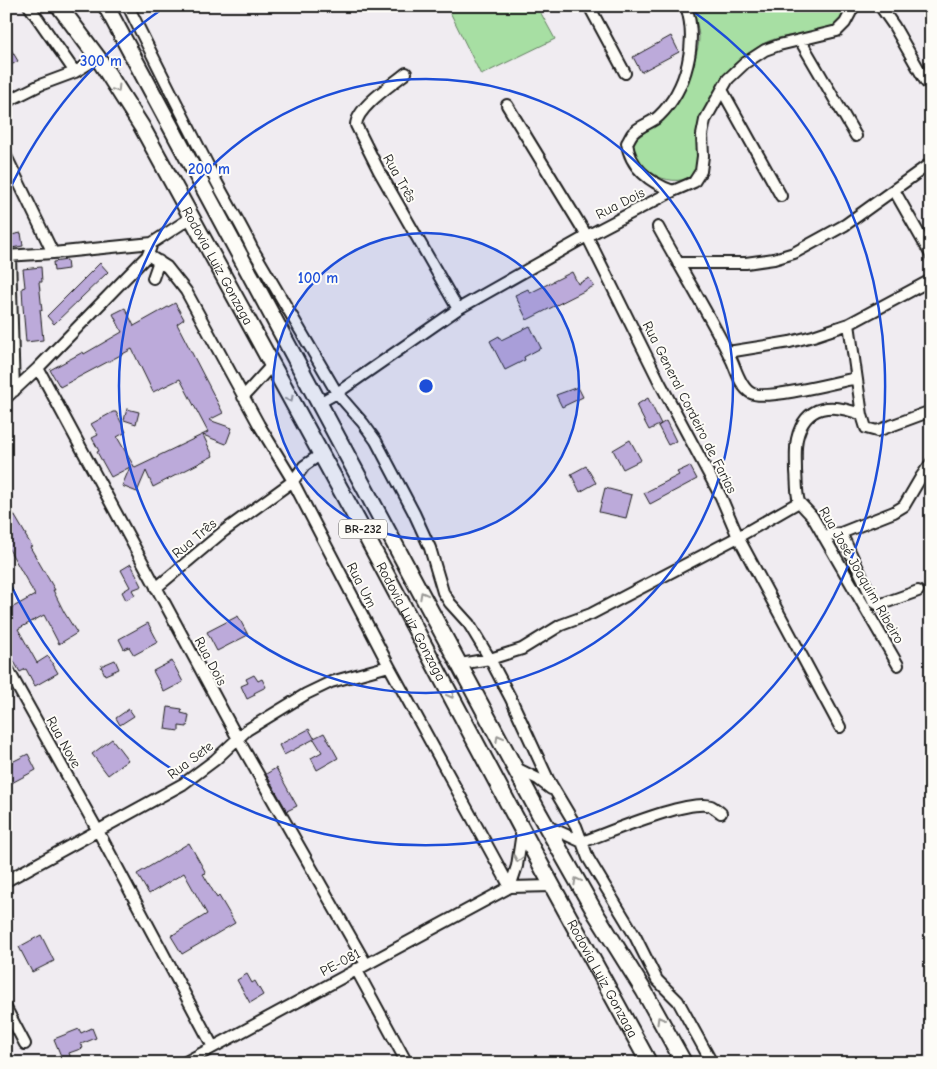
<svg xmlns="http://www.w3.org/2000/svg" width="937" height="1069" font-family="'Comic Neue',sans-serif">
<style>
.green{fill:#a7dfa3;stroke:#627e60}
.building{fill:#bcaada;stroke:#1c1c1c}
.lines{fill:none;stroke-linecap:round;stroke-linejoin:round}
.minor-casing{stroke:#1c1c1c;stroke-width:14}
.highway-casing{stroke:#1c1c1c;stroke-width:19}
.minor{stroke:#fdfcf7;stroke-width:10}
.highway{stroke:#fdfcf7;stroke-width:15}
.oneway{stroke:#989794}
.ring{fill:none;stroke:#1d4ed8;stroke-width:2.5}
.labels{text-anchor:middle;stroke-width:4;stroke-linejoin:round;paint-order:stroke}
.shield{fill:#fdfcf7;stroke:#605f5e;stroke-width:1}
.shield-label{font-size:12px;font-weight:bold;fill:#1c1c1c}
.street-label{font-size:14px;fill:#1c1c1c;stroke:#fdfcf7}
.centre{fill:#1d4ed8;stroke:#fdfcf7;stroke-width:2.5}
.ring-label{font-size:15px;text-anchor:middle;font-weight:bold;fill:#1d4ed8;stroke:#fdfcf7;stroke-width:4;stroke-linejoin:round;paint-order:stroke}
</style>
<rect width="100%" height="100%" fill="#f0ecf1"/>
<filter id="ink" filterUnits="userSpaceOnUse"><feTurbulence type="fractalNoise" baseFrequency=".02" numOctaves="2"/><feDisplacementMap in="SourceGraphic" scale="10" xChannelSelector="R" yChannelSelector="G"/><feConvolveMatrix kernelMatrix="1 2 1 2 8 2 1 2 1" color-interpolation-filters="sRGB"/></filter>
<g filter="url(#ink)">
<path class="green" d="M447 6H537L555 39 481 75Z
M692 6H849C847 10 845 17 842 20 829 34 788 33 769 41 757 46 745 56 734 64 729 68 702 111 700 119 694 135 704 162 693 174 677 191 634 171 632 151 632 148 634 143 635 140 644 132 655 127 663 119 678 104 700 57 699 36 698 26 695 16 692 6Z"/>
<path class="building" d="M671 36 679 52 641 72 633 57Z
M6 41 18 61 6 68Z
M21 233 23 246 6 249V236Z
M67 260 68 269 54 271 53 262Z
M100 263 108 272 54 324 47 316Z
M41 267 42 282H39L42 311 40 309 43 340 26 342 23 306 22 288 25 287 23 269Z
M572 272 578 284 589 278 594 286 527 320 515 295 528 289 530 293Z
M175 303 184 319 177 324 223 413 209 420 232 428 226 444 203 435 213 456 153 487 146 471 137 492 122 486 130 467 111 477 97 452 99 451 92 438 98 435 91 424 113 412H116L126 432 117 437 135 468 158 457V456L208 432 180 379 153 392 132 349 60 387 50 370 83 352 84 354 122 332 113 314 125 308 134 326Z
M530 326 541 348 524 357 525 360 505 370 490 341 499 336 501 340Z
M578 387 583 397 562 407 556 395Z
M648 398 661 424 649 430 636 405Z
M127 409 139 412 136 424 124 420Z
M666 421 676 441 668 445 658 426Z
M630 440 641 460 623 469 613 450Z
M586 466 596 483 580 492 571 474Z
M690 466 697 479 650 504 644 493 679 475 677 472Z
M605 488 632 495 626 518 599 512Z
M6 501 26 535H25L32 546 30 547 55 590H53L64 612 77 633 59 644 44 615 18 629 37 663 48 656 58 673 35 686 26 669 20 672 12 658 6 659V611L35 595 6 544Z
M131 564 142 586 132 590 135 595 126 600 122 592 130 587 121 570Z
M238 616 248 635 217 651 207 632Z
M148 623 158 642 134 655 129 647 124 649 119 639Z
M115 660 119 669 105 675 101 666Z
M172 661 183 682 164 692 153 671Z
M254 675 258 681 262 679 266 687 254 693 255 695 247 699 241 686 248 683 246 679Z
M168 707 182 709 181 713 189 715 187 727 179 726V731L165 729Z
M129 709 134 716 120 725 116 718Z
M309 729 314 738 324 733 338 758 317 770 311 758 322 752 314 739 284 755 279 745Z
M112 739 128 760 108 775 92 754Z
M28 754 36 770 6 786V765Z
M276 768 297 806 287 811 266 774Z
M189 843 206 873 203 874 217 898 219 896 235 923 182 954 171 936 207 914 184 873 149 894 137 874Z
M41 935 54 961 32 972 19 947Z
M247 974 252 983 255 981 263 995 250 1003 237 980Z
M92 1028 96 1038 81 1044 83 1048 69 1053 73 1063H47L61 1056 54 1039 79 1029 81 1033Z"/>
<g class="lines">
<defs>
<path id="minor" d="M29 6 75 72
M128 6C156 63 185 120 214 177 226 201 241 224 252 248L337 393 363 423 376 441 414 513 430 548 443 592 450 603 469 624 490 659 511 699 548 779 576 826 588 858 635 936 657 980 678 1001 712 1063
M589 6 625 73
M880 6 894 26 926 82
M800 40 856 136
M406 73C393 84 357 107 356 125L379 171 458 309
M722 90 781 196
M6 102 40 85 75 72 98 58
M507 105 587 236 659 381 721 497 738 537 840 727
M6 156 53 253
M894 190 931 255
M673 191C651 183 630 168 627 143 629 140 631 135 633 133 640 125 652 123 659 116 687 89 698 42 686 6
M658 227C682 271 710 315 732 361 736 370 741 388 751 393 764 401 838 382 856 378
M148 255 167 267 186 291 259 425 290 476 389 666 510 887
M6 256 53 253 152 243 192 217
M10 256 14 391
M678 263H746L774 259 794 253 845 225 931 163
M153 278 159 261
M849 324 862 415 866 428 877 431 931 411
M728 352 790 342 813 336 849 324 931 280
M38 368 238 739 366 964
M243 397 272 365
M6 398 38 368 148 255 152 243
M319 403 337 393 458 309 587 236 673 191 694 182 701 171 703 156 702 135 705 120 728 79 745 63 765 50 779 45 837 31 845 23 854 6
M799 502 812 516 898 665
M841 533 874 602 879 605 918 591
M823 536 841 533 894 512 904 506 921 477 931 463
M156 588 224 531 293 481 304 466 321 454
M460 664 490 659 522 649 561 625 591 614 738 537 799 502C796 492 797 481 796 471 796 461 795 449 797 439 805 403 833 403 862 415
M6 666 98 831 213 1047
M516 768 538 779 551 789
M547 826 582 842C608 833 689 798 711 806 715 808 718 811 721 813
M6 881 183 784 215 760 247 730 306 694 331 682 389 666
M510 887 517 866 522 832
M356 969 407 1063
M6 1008 25 1044
M184 1063 510 887 552 886"/>
<g id="highway">
<path id="s1" d="M59 6 98 58 142 127 367 538 543 869 649 1063"/>
<path d="M106 6 540 815 596 914 644 991 684 1063"/>
</g>
</defs>
<use href="#minor" class="minor-casing"/>
<use href="#highway" class="highway-casing"/>
<use href="#minor" class="minor"/>
<use href="#highway" class="highway"/>
</g>
<defs><path id="oneway-chevron" d="M-2-3.5L2.5 0L-2 3.5" fill="none" stroke-width="1.6" stroke-linecap="round" stroke-linejoin="round" transform="scale(1.25)"/></defs>
<g class="oneway">
<use href="#oneway-chevron" transform="translate(117 89) rotate(58)"/>
<use href="#oneway-chevron" transform="translate(290 399) rotate(62)"/>
<use href="#oneway-chevron" transform="translate(423 595) rotate(-118)"/>
<use href="#oneway-chevron" transform="translate(451 695) rotate(62)"/>
<use href="#oneway-chevron" transform="translate(499 738) rotate(-118)"/>
<use href="#oneway-chevron" transform="translate(518 859) rotate(102)"/>
<use href="#oneway-chevron" transform="translate(577 881) rotate(-119)"/>
<use href="#oneway-chevron" transform="translate(660 1020) rotate(-120)"/>
</g>
</g>
<circle cx="426" cy="386" r="153" fill="#1d4ed8" fill-opacity=".12"/>
<g class="ring">
<circle cx="426" cy="386" r="153"/>
<circle cx="426" cy="386" r="307"/>
<path d="M7 195A460 460 0 0 1 165 7M687 7A460 460 0 1 1 7 577"/>
</g>
<g class="labels">
<rect class="shield" x="339" y="519.5" width="48" height="19" rx="4"/>
<g class="shield-label">
<text x="363" y="533">BR-232</text>
</g>
<g class="street-label">
<text transform="translate(400 178) rotate(61)" y="5">Rua Três</text>
<text transform="translate(620 203) rotate(-27)" y="5">Rua Dois</text>
<text dy="5" stroke="none"><textPath href="#s1" startOffset="305">Rodovia Luiz Gonzaga</textPath></text>
<text transform="translate(690 407) rotate(63)" y="5">Rua General Cordeiro de Farias</text>
<text transform="translate(194 538) rotate(-40)" y="5">Rua Três</text>
<text transform="translate(862 575) rotate(60)" y="5">Rua José Joaquim Ribeiro</text>
<text transform="translate(362 585) rotate(63)" y="5">Rua Um</text>
<text dy="5" stroke="none"><textPath href="#s1" startOffset="710">Rodovia Luiz Gonzaga</textPath></text>
<text transform="translate(211 661) rotate(62)" y="5">Rua Dois</text>
<text transform="translate(64 742) rotate(61)" y="5">Rua Nove</text>
<text transform="translate(190 760) rotate(-37)" y="5">Rua Sete</text>
<text transform="translate(340 962) rotate(-28)" y="5">PE-081</text>
<text dy="5" stroke="none"><textPath href="#s1" startOffset="1115">Rodovia Luiz Gonzaga</textPath></text>
</g>
</g>
<circle cx="426" cy="386" r="8" class="centre"/>
<g class="ring-label">
<text x="101" y="66">300 m</text>
<text x="209" y="174">200 m</text>
<text x="318" y="283">100 m</text>
</g>
<rect width="937" height="1069" fill="none" stroke="#fdfcf7" stroke-width="25"/>
<rect x="12" y="12" width="912" height="1044" fill="none" stroke="#1c1c1c" stroke-width="2" filter="url(#ink)"/>
</svg>
